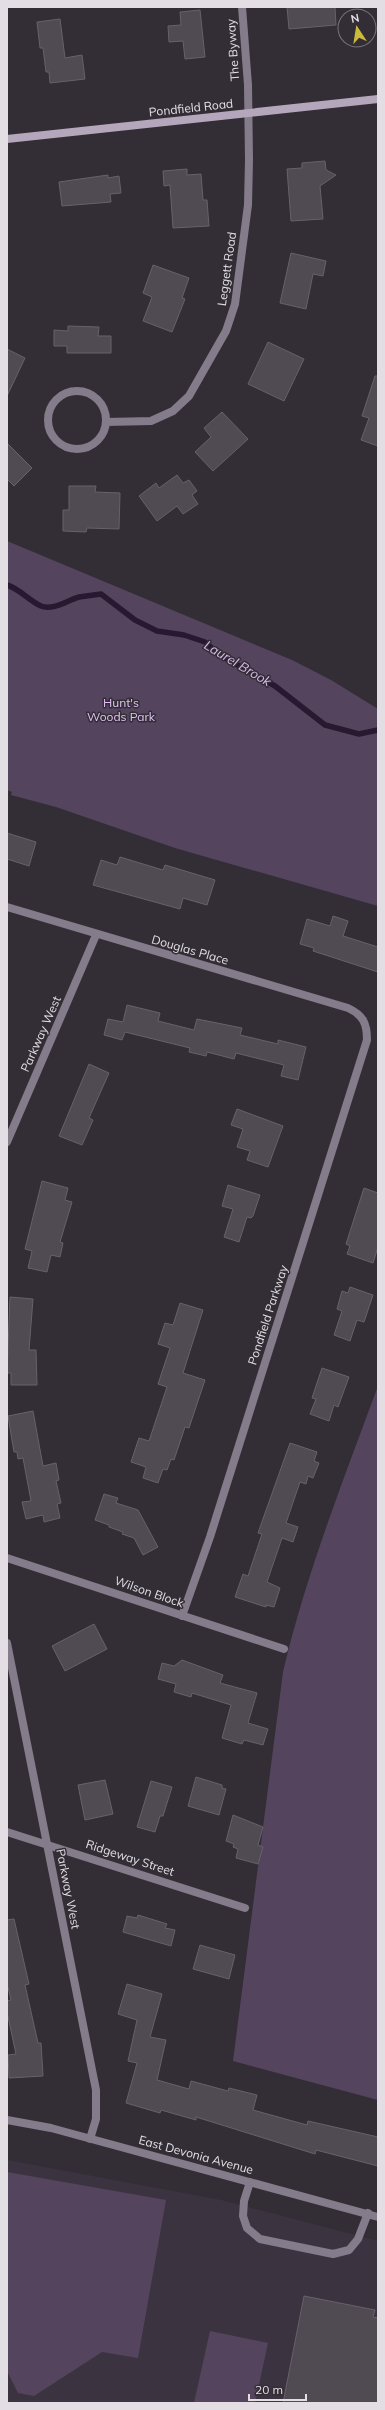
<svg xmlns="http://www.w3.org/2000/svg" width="385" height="2410" font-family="Mulish,sans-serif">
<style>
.built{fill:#3c3341}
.green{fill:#55445e}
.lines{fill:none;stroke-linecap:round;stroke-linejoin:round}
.stream{stroke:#281931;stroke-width:5.5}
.building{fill:#504a53;stroke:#67616a}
.lane{stroke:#847c8a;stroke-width:8}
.street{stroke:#847c8a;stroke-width:8}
.secondary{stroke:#b4a7bc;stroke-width:8}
.labels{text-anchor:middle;stroke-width:3;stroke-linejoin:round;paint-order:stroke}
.street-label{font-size:12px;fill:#e2dee4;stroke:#332e36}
.park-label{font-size:12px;fill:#e1c0f5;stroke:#332e36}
.water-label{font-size:13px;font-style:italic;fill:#dabaee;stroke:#332e36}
</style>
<rect width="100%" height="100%" fill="#332e36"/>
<path class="built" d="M7 2160 221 2200 378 2241V2403H7Z"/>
<path class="green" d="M7 541 292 660 331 680 378 709V906L175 848 56 807 11 795 12 792 7 790Z
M378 1386V2100L233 2061 283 1672C306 1574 343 1481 378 1386Z
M7 2172 166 2200 138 2358 102 2352 34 2396 18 2393 7 2371Z
M210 2331 268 2343 255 2403H194Z"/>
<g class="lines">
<path class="stream" d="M7 585C20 589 28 600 41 606 53 611 68 600 79 597 86 596 94 595 101 594L135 620 157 631 184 635 205 642 220 655 275 686 325 725 359 734 378 730"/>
</g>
<path class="building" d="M287 7H335L336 25 289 29Z
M200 10 205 57 185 59 183 41 169 42 168 26 181 25 180 12Z
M60 19 65 58 82 55 85 79 50 83 49 72H46L43 48H40L37 22Z
M325 161 326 170 336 175 320 186 323 219 291 221 287 169 302 168V163Z
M187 169V175L201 174 203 200H207L209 226 173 228 170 185 164 186 163 171Z
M108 175V178L119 176 121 193 110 194 111 202 62 206 59 182Z
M291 253 326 261 323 276 313 274 306 309 280 303Z
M153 265 189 278 182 298 185 299 172 332 143 321 152 297 143 293Z
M68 326 99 327 98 336H111V353H67V346H54V330L68 331Z
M268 342 304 359 284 401 248 384Z
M7 349 25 358 7 396Z
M375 376H378V446L361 440 369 418 362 416Z
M222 412 248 439 213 471 195 452 211 437 204 428Z
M7 443 32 468 14 486 7 479Z
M177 475 183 483 189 480 197 491 192 495 198 504 183 514 177 506 157 521 139 496 156 483 159 488Z
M69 486H96L95 492 120 493 119 529 87 528 86 532 63 531V510H69Z
M7 833 36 842 29 866 7 859Z
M120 857 163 870 165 865 215 880 207 905 183 898 180 909 93 885 101 860 117 865Z
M333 916 348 921 343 936 378 947V972L313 951 314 948 300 944 307 919 330 926Z
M127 1005 160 1013 158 1021 194 1030 197 1019 242 1028 240 1035 278 1044V1040L306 1047 298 1080 281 1076 284 1065 236 1053 234 1059 207 1052 206 1056 189 1052 190 1048 125 1032 122 1040 104 1035 108 1019 123 1022Z
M89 1064 109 1073 89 1118 93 1120 82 1145 59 1136Z
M237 1109 283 1126 268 1167 247 1160 250 1151 237 1147 243 1129 231 1125Z
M42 1181 68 1188 65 1200 72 1202 60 1242 63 1243 60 1257 51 1255 47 1272 28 1268 32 1251 25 1249Z
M228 1185 260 1195 253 1216 251 1218 247 1217 239 1242 224 1237 233 1209 222 1206Z
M364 1188 378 1193V1247L373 1263 347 1254 350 1246 346 1244Z
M350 1287 373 1295 364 1322 357 1320 350 1341 334 1335 342 1311 337 1309 342 1291 348 1293Z
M10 1297 33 1299 29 1350H36L37 1385H11V1373H7Z
M180 1303 203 1310 183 1373 205 1380 189 1428 185 1427 174 1460 171 1459 167 1470 163 1469 158 1483 143 1478 146 1467 131 1462 139 1438 149 1441 167 1387 158 1384 170 1348 158 1344 165 1323 173 1325Z
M322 1368 349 1377 338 1407 334 1405 329 1421 310 1414 316 1399 312 1398Z
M33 1411 43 1466 56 1463 59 1480 56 1481 61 1503 57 1504 60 1518 44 1522 43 1515 26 1519 22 1502 31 1501 23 1458 18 1459 17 1452H14L8 1416Z
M290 1443 317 1452 314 1461 319 1463 313 1478 308 1476 306 1484 300 1482 286 1523 298 1527 293 1542 282 1538 267 1582 280 1588 274 1607 266 1605V1607L235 1597 243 1574 248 1576 262 1534 258 1533Z
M104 1494 118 1498 116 1503 138 1510 158 1547 143 1555 134 1538 122 1534 123 1532 109 1527V1525L95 1520Z
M94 1624 107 1649 65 1671 52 1646Z
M182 1660 223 1675 220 1683 257 1693 248 1723 268 1729 263 1745 244 1740 242 1744 222 1738 231 1705 192 1693 191 1697 174 1692 176 1684 158 1679 162 1663 174 1666Z
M196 1777 222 1785V1788L226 1789 219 1815 188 1806Z
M105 1780 113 1814 85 1820 78 1785Z
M151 1781 172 1787 163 1816H160L155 1832 137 1827Z
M233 1815 263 1827 258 1845 263 1847 258 1864 236 1858 238 1849 233 1847 234 1844 226 1841Z
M138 1915 167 1924 165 1928 175 1930 171 1946 123 1932 127 1916 137 1918Z
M14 1919 29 1984 25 1985 38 2043H41L43 2076 9 2078 8 2055 16 2054 7 2012V2001L11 2000 7 1983V1920Z
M200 1945 235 1955 229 1979 193 1969Z
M127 1984 162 1994 150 2037 166 2040 157 2080 189 2089 191 2081 228 2091 229 2088 257 2095 253 2110 307 2125 308 2121 378 2137V2166L316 2150 315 2154 196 2117V2120L161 2110 160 2113 126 2103 137 2063 128 2061 137 2020 118 2014Z
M304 2296 375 2310 373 2317 378 2318V2403H283Z"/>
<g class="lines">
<path class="lane" d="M250 2182 244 2201 243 2216 247 2228 260 2239 333 2254 349 2250 358 2239 368 2213"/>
<path class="street" d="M48 420a29 29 0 1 1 58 0a29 29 0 1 1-58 0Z
M106 422 151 421 173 411 189 396 226 331 235 304 248 205 249 160 248 85 242 7
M7 907 348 1008C363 1015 367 1023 367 1040L210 1537 182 1616
M7 1142 96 935
M7 1558 284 1649
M7 1643 96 2090V2119L90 2139
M7 1832 245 1908
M7 2120 51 2128 378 2217"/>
<path class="secondary" d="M7 139 378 99"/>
</g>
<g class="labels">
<g class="street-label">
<text transform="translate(233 50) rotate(-94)" y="4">The Byway</text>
<text transform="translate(191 108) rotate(-6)" y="4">Pondfield Road</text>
<text transform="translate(227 269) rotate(-82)" y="4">Leggett Road</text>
<text transform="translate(190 950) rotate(16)" y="4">Douglas Place</text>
<text transform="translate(41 1034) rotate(-66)" y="4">Parkway West</text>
<text transform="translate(268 1315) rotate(-72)" y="4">Pondfield Parkway</text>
<text transform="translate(149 1592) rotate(19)" y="4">Wilson Block</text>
<text transform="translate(130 1858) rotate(18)" y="4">Ridgeway Street</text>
<text transform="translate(68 1889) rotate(79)" y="4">Parkway West</text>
<text transform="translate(196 2155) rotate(15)" y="4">East Devonia Avenue</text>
</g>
<g class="park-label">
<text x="121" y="707">Hunt's<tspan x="121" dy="14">Woods Park</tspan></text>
</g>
<g class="water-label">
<text transform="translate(238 663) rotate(31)" y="5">Laurel Brook</text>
</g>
</g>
<rect width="385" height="2410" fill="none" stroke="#e2dee4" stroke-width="16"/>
<g transform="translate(357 28) rotate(348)"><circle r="19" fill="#332e36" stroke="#79747c"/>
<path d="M0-3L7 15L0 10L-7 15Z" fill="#caba3a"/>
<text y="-6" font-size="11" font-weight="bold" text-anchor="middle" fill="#e2dee4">N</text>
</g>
<path d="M249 2394v6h57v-6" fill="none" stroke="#e2dee4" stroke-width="2"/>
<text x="255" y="2394" font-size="12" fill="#e2dee4" stroke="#332e36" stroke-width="3" paint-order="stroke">20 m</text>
</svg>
